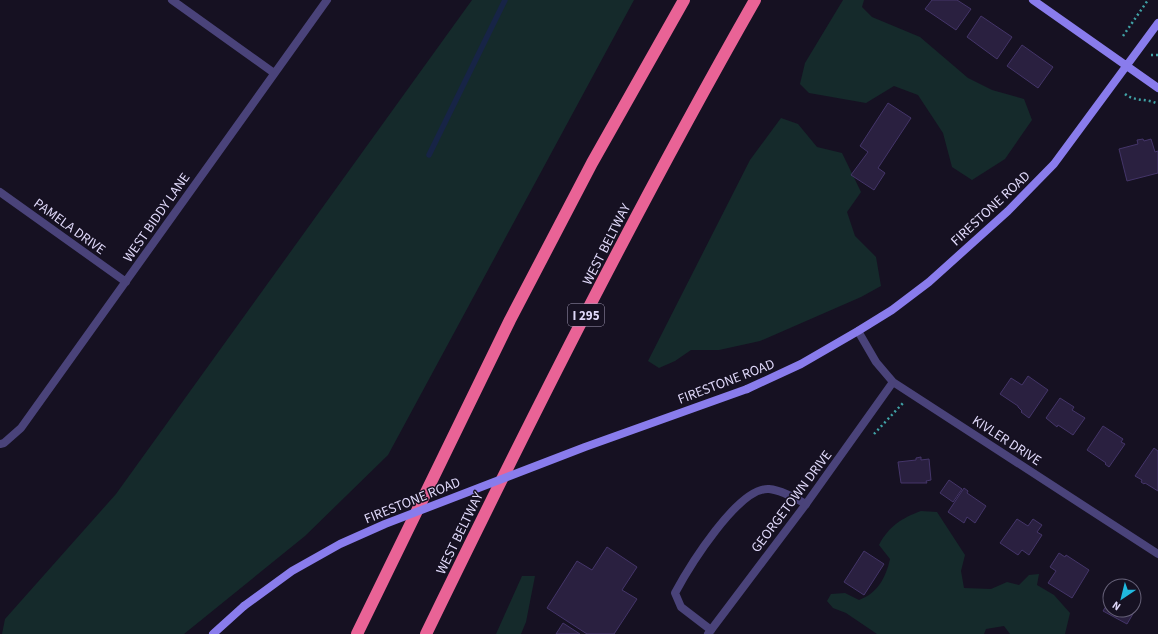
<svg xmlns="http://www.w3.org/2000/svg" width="1158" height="634" font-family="'Source Sans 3',sans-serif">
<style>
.green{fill:#152a2b}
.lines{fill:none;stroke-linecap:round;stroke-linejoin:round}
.stream{stroke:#172446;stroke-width:5.5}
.building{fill:#2a2040;stroke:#443569}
.path{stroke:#40a2a6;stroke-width:2.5;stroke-dasharray:2 3;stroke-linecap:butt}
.lane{stroke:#4a437a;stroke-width:8}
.street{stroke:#4a437a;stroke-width:8}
.secondary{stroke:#897cec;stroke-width:8}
.highway{stroke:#e96396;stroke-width:12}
.secondary-bridge{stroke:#897cec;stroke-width:8}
.labels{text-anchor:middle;stroke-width:3;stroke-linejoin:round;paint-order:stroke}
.shield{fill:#161122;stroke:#a39cb8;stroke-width:1}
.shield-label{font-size:13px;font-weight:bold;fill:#dfd8f9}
.street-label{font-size:14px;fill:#dfd8f9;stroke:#161122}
</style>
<rect width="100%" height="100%" fill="#161122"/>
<path class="green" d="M472 0H634L388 455 305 536 184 634H2L5 619 116 494Z
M843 0H864L862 7 872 17 920 37 968 78 992 90 1024 99 1032 120 1005 159 972 180 952 167 943 133 918 95 894 86 866 103 809 93 800 84 805 63Z
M781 118 798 124 817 147 842 153 861 192 847 212 855 236 876 257 881 286 861 297 760 341 719 350H691L675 361 659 368 648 361 750 160Z
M921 511 937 512 965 555 961 571 964 588 991 589 1007 582 1019 585 1029 575 1039 574 1037 585 1054 595 1070 613 1065 634H1010L1004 626 986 629 984 634H877L846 613 833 608 827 601 831 594 845 593 859 600C878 593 886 577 890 559L879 545C889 526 902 518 921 511Z
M522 576H535L526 622 521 634H496Z"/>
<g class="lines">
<path class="stream" d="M429 155 505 0"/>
</g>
<path class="building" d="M932 0H957L971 9 956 30 925 9Z
M981 16 1012 37 997 59 967 37Z
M1022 45 1053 67 1038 88 1007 66Z
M888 103 911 118 878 168 885 173 874 190 851 175 868 152 860 146Z
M1143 139 1144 141 1151 139 1155 152 1158 151V173L1127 181 1119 149 1138 144 1137 140Z
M1028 376 1048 390 1029 418 1021 412 1022 411 1018 407V406L1000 394 1011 378 1022 385Z
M1060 398 1074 407 1072 410 1085 418 1073 435 1058 425 1057 427 1046 418Z
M1103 426 1123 439 1121 442 1125 444 1109 467 1105 464 1106 463 1087 450Z
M1154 448 1158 451V491L1145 483 1144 484 1141 482 1142 480 1135 476Z
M921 457V460L929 459 931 480 926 481 927 483H901L898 462 916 460V458Z
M949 480 962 489 953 502 940 493Z
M964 488 968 491 967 493 986 506 975 523 967 517 964 523 948 512Z
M1017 519 1028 526 1033 519 1042 525 1037 532 1042 535 1029 555 1022 550 1018 555 1000 543Z
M607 547 637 567 622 590 637 599 614 634H587L547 608 577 561 592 570Z
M864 551 884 564 864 595 844 582Z
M1059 553 1065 557 1066 555 1089 570 1072 598 1048 583 1056 571 1050 567Z
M1110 600V610H1134V605L1137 607 1127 624 1103 611Z
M563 623 580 634H556Z"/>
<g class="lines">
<path class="path" d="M1123 36 1148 0
M1151 55H1158
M1125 94C1135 102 1147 98 1158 104
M874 434 903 403"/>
<path class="lane" d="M711 630 681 607 675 593C689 567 738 487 769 489 781 490 795 498 806 504"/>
<path class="street" d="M172 0 274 73
M0 192 126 282
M858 331 876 362 893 382 1158 554
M0 444 4 443 21 428 327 0
M708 634 806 504 893 382"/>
<path class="secondary" d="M1033 0 1158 88
M747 389 801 364 858 331 892 310 929 282 1008 211 1054 164 1158 23
M213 634 244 606"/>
<path class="highway" d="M357 634 510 320 592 163 684 0
M426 634C530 420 637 207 755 0"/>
<path class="secondary-bridge" d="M244 606 292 571 340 544 385 524 585 447 747 389"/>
</g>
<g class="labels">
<rect class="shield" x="568" y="304" width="36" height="22" rx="3"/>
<g class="shield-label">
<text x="586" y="320">I 295</text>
</g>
<g class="street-label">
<text transform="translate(990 208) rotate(-43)" y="5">FIRESTONE ROAD</text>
<text transform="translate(156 217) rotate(-55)" y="5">WEST BIDDY LANE</text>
<text transform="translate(70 226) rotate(36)" y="5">PAMELA DRIVE</text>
<text transform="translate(606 244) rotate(-63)" y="5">WEST BELTWAY</text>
<text transform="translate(726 381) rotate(-21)" y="5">FIRESTONE ROAD</text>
<text transform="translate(1007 440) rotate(33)" y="5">KIVLER DRIVE</text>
<text transform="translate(412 500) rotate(-22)" y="5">FIRESTONE ROAD</text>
<text transform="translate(791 501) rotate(-53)" y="5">GEORGETOWN DRIVE</text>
<text transform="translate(459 533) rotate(-64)" y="5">WEST BELTWAY</text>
</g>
</g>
<g transform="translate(1122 598) rotate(215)"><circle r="19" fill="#161122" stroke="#666178"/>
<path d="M0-3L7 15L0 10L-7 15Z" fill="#20b8de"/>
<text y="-6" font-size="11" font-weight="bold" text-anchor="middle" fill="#dfd8f9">N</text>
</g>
</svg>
